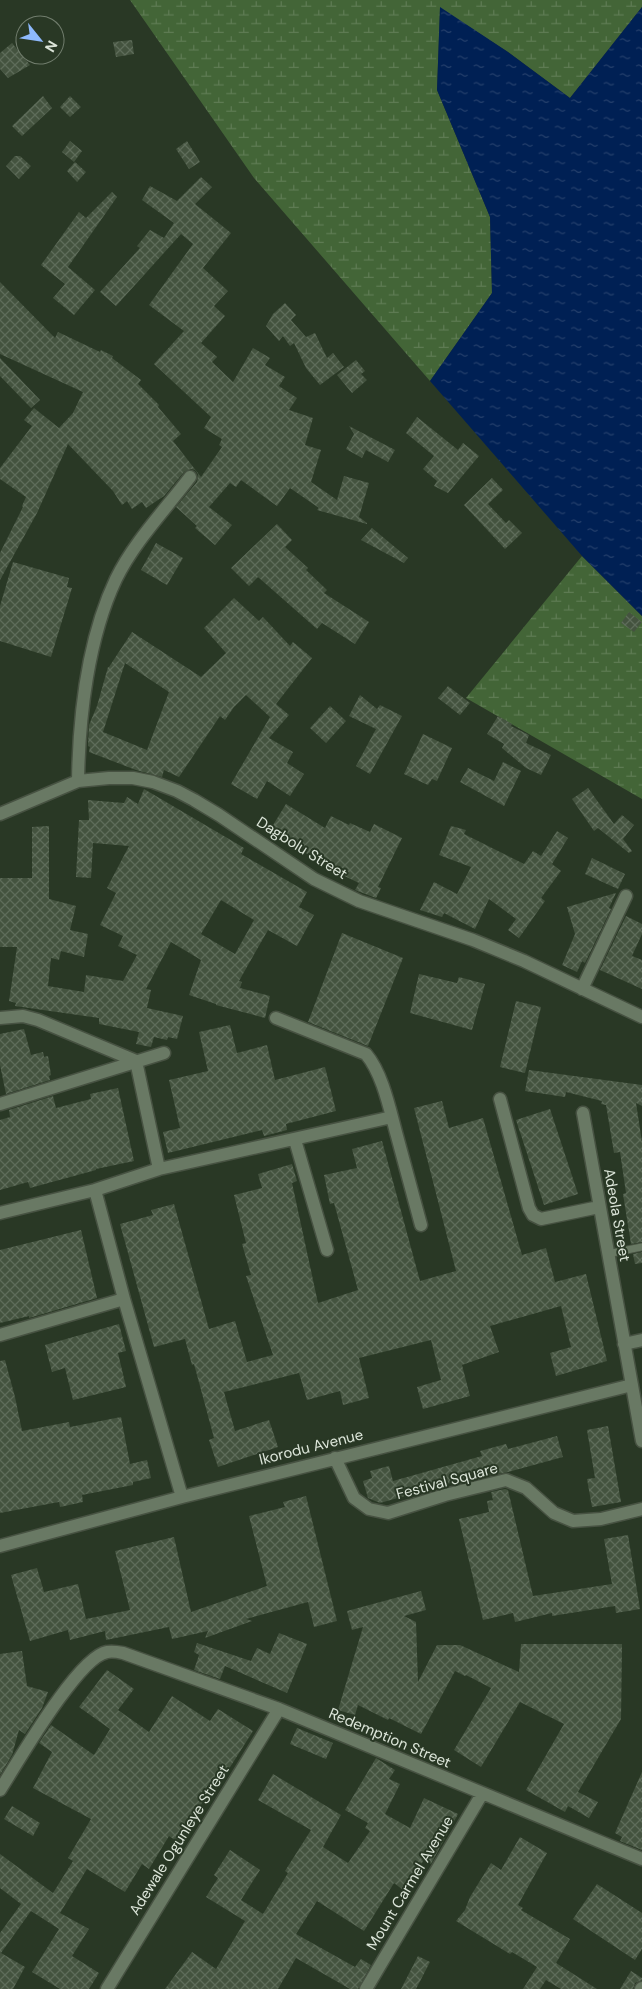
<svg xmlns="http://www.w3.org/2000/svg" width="642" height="1989" font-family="'DM Sans',sans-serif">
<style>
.wetland{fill:url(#wetland-marsh)}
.water{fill:url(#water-ripples)}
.building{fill:url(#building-cross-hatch);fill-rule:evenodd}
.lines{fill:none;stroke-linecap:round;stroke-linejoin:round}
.lane-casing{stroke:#475242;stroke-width:9}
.street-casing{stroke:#475242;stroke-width:15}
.lane{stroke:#697964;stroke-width:7}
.street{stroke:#697964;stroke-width:12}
.labels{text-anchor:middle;stroke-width:4;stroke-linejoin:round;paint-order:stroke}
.street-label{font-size:15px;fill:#dce5d9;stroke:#293825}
</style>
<defs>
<pattern id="wetland-marsh" width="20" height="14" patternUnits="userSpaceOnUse" patternTransform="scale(1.25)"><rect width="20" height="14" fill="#436537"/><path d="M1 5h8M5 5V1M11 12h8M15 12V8" fill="none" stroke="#5e7b53"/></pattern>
<pattern id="water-ripples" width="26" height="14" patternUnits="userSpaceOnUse" patternTransform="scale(1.25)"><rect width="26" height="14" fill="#002054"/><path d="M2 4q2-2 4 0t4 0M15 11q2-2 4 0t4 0" fill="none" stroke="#25406c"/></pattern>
<pattern id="building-cross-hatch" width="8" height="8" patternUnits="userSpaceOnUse" patternTransform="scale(1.25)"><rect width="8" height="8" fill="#44533f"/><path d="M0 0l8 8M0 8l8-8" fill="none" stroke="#5e6c5a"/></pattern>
</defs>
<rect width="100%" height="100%" fill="#293825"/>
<path class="wetland" d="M130 0H642V7L570 98 508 52 440 8 437 90 490 217 492 293 430 381 254 178Z
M582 556 642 616V799L466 698Z"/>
<path class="water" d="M440 7 508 52 570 98 642 7V616L582 556 430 381 492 293 490 217 437 90Z"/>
<path class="building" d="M132 40 134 54 116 57 113 42Z
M12 43 30 65 8 78 0 69V53Z
M43 96 52 108 22 136 12 126Z
M70 96 81 107 70 117 60 107Z
M70 141 82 151 74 162 62 152Z
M187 141 200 162 189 169 176 149Z
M15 156H20L31 166 19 179 6 166Z
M75 162 86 172 77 182 67 171Z
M201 177 212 187 195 204 231 233 203 268 228 291 214 306 225 316 201 343 217 357 212 362 233 382 253 348 270 358 265 365 285 377 279 386 297 398 289 410 313 418 305 445 321 450 311 482 337 500 344 476 369 483 359 517 367 523V524L317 510 319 508 290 488 277 506 241 480 236 487 230 483 209 507 232 525 215 545 195 528 197 526 176 507 197 482 198 474 195 470 191 469 184 472 164 496 146 508 142 502 132 509 127 501 122 505 113 491 68 444 37 513 0 580V553L23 507 22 506 26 497 0 479V468L32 426 24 420 34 408 59 428 73 413 83 392 0 354V282L55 338 58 332 100 352 101 350 113 356 112 358 141 380 138 384 159 405 158 407 181 434 173 441 201 477 222 447 219 445 222 439 204 428 211 417 154 364 184 331 149 305 193 244 181 234 116 306 100 292 140 248 137 246 150 230 164 238 174 223 142 200 150 186 177 201Z
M112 192 117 197 68 267 95 290 74 315 53 298 65 284 41 265 79 212 86 218Z
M285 303 296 315 291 320 306 337 315 333 327 358 333 353 344 367 320 385 306 368 294 343 290 346 283 336 279 341 266 326 273 314Z
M0 358 40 400 31 408 0 376Z
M356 360 365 371 361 374 367 380 352 393 337 375Z
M417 417 458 450 463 443 479 456 448 493 434 486 437 481 423 469 434 456 406 433Z
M349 426 395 450 388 462 366 450 362 458 346 449 354 434Z
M492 478 503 490 488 504 506 523 509 520 522 533 505 549 464 505Z
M277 524 292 540 285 547 308 568 306 570 327 590 324 593 369 622 355 644 322 623 317 629 258 577 249 586 231 568Z
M372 528 408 558 404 563 361 540Z
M156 543 183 558 167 585 141 570Z
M13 562 69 578 67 587 72 588 51 657 0 641V606Z
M234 598 259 621 263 617 290 646 293 642 312 658 276 704 289 715 269 738 293 752 287 763 304 774 290 796 267 781 257 799 231 784 270 717 246 695 234 707 225 720 220 716 179 777 164 770 162 777 136 770 89 752 90 747 88 746 89 725 97 706 108 667H109L132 632 201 677 226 653 204 628ZM125 663 169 692 147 750 103 732Z
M629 612 642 622 634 632 621 623Z
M448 686 470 703 460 715 438 698Z
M360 695 377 709 380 705 402 716 370 774 356 766 376 729 349 716Z
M330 706 346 721 326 743 310 728Z
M498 716 512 724 511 726 529 735 526 743 551 755 541 775 526 768 502 748 504 744 487 734Z
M423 734 452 748 437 781 432 779 428 785 404 774Z
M503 762 521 771 504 806 460 782 468 768 494 781Z
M588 788 614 824 622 815 634 825 623 839 632 851 629 853 598 828 594 831 572 799Z
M144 789 234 842 244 848 241 854 307 892 299 907 314 915 297 946 268 930 239 981 242 982 240 988 270 996 265 1018 216 1005V1004L189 995 201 960 171 942 146 989 151 990 147 1008 183 1016 177 1039 168 1037 167 1040 154 1037 151 1047 136 1044 139 1032 99 1024V1018L15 1006 16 1003 9 1001 17 947H0V878H32V827L49 826V899L76 906 70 930 88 934 84 957 61 951 59 960 51 958 48 986 84 992 86 975 123 981 137 955 118 946 123 936 100 925 116 893 107 888 129 846 93 843 91 878 76 877 79 820H89L88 800 124 803 127 797 138 804ZM221 900 254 920 235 954 201 934Z
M286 804 325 828 331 816 349 825 350 823 370 832 374 824 402 838 378 887 381 888 376 898 355 890 359 883 334 871 270 830Z
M451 826 466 830 464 834 524 864 533 851 541 856 557 831 568 838 552 864 561 871 541 898 545 901 519 938 508 930 516 919 489 899 475 929 444 913 442 917 420 910 434 882 457 894 471 867 439 855Z
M592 858 625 874 618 889 585 874Z
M616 893 609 908 611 909 585 963 582 961 577 972 562 965 575 934 567 907Z
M626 916 642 924V934L632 956 642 960V989L600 970Z
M342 933 403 958 368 1046 308 1022Z
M419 974 457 983 459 977 485 984 472 1030 410 1013Z
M516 1001 541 1007 525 1073 500 1067Z
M230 1025 237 1053 267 1045 275 1080 325 1067 336 1111 286 1124 287 1130 264 1136 262 1130 168 1153 163 1132 180 1128 169 1080 208 1071 199 1032Z
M24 1029 31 1055 43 1052 44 1057 48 1056 51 1075 49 1076 50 1080 6 1094 0 1065V1034Z
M529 1070 642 1085V1106L636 1103 642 1142V1242L631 1244 623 1194 626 1193 620 1152 614 1153 606 1105 601 1104 602 1101 566 1092 565 1097 525 1091Z
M118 1088 134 1161 96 1169V1170L30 1188 28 1182 0 1190V1120L10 1117 9 1110 53 1096 56 1108 91 1099 90 1094Z
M442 1101 449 1128 483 1118 522 1255 546 1248 555 1282 586 1274 607 1361 556 1376 550 1353 571 1347 561 1306 490 1326 499 1352 462 1365 470 1396 423 1409 417 1387 441 1380 431 1340 359 1358 369 1398 343 1405 340 1391 307 1400 299 1373 224 1392 235 1431 269 1420 278 1447 218 1467 209 1440 214 1438 194 1364 192 1365 185 1339 154 1347 120 1224 153 1215 151 1210 174 1204 209 1329 235 1321 247 1362 273 1355 246 1276 251 1275 242 1244 246 1243 234 1195 262 1188 258 1174 292 1164 297 1181 292 1183 318 1303 358 1290 334 1203 330 1204 324 1175 357 1168 352 1149 382 1141 420 1281 456 1271 414 1108Z
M550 1109 578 1194 544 1205 516 1120Z
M81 1230 97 1298 29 1318V1316L0 1323V1250Z
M642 1252V1263L635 1264 633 1254Z
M119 1324 126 1351 118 1353 126 1387 73 1400 65 1368 52 1372 45 1345Z
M5 1360 15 1397 22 1431 69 1422 70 1427 121 1417 130 1464 147 1460 151 1478 133 1482V1485L82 1495 83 1502 60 1507 59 1502 0 1513V1361Z
M608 1426 621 1502 592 1507 587 1479 595 1478 587 1430Z
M557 1436 563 1457 508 1472 487 1476 486 1473 380 1503 368 1498 363 1481 372 1478 370 1471 389 1466 393 1481 482 1456 480 1451 506 1444 508 1449Z
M505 1489 508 1490 533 1596 612 1584 604 1539 628 1535 640 1609 616 1613 615 1606 552 1616V1613L515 1622 513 1613 483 1620 459 1519 489 1512 487 1501 493 1500 491 1492Z
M306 1496 337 1621 314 1627 308 1602 246 1619 252 1621 205 1638 208 1631 172 1639 169 1627 106 1640 105 1631 70 1640 68 1630 30 1641 11 1575 37 1568 44 1592 78 1584 86 1619 130 1610 115 1551 174 1537 191 1612 267 1586 249 1516 285 1507 283 1502Z
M421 1591 426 1610 404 1616 416 1622 418 1682 437 1645H460L519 1672 521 1644H622L621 1719 578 1792 598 1802 589 1818 568 1806 565 1812 526 1790 564 1724 520 1702 481 1767 454 1750 491 1688 466 1675 465 1676 455 1671 421 1734 389 1718 388 1720 358 1705 355 1715 338 1710 363 1627 352 1630 347 1611Z
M279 1633 307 1644 287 1693 225 1666 220 1679 194 1670 199 1655 194 1652 197 1643 251 1661 257 1648 270 1654Z
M22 1651 27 1686 48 1692 42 1708 25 1734 19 1730 12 1755 0 1775V1654Z
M107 1670 134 1689 118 1710 149 1732 172 1696 210 1721 218 1709 253 1731 213 1794 209 1791 186 1831 190 1834 182 1845 169 1836 149 1869 142 1864 125 1892 87 1869 60 1913 89 1929 72 1956 99 1973 89 1989H60L32 1972 59 1929 31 1911 1 1953 25 1967 13 1989H0V1933L21 1904 0 1888V1854L53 1893 73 1861 68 1858 91 1819 33 1788 52 1752 39 1743 51 1725 94 1755 110 1729 79 1707Z
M297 1728 333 1743 326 1759 290 1744Z
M376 1758 395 1770 389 1779 400 1784 385 1814 410 1828 424 1798 458 1814 431 1864 424 1860 403 1890 394 1883 364 1931 317 1901 296 1934 355 1967 361 1959 371 1965 358 1989H350L296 1958 278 1989H165L192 1952 216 1969 245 1921 206 1897 218 1878 214 1875 230 1850 260 1870 241 1900 263 1914 288 1873 285 1871 311 1830 258 1800 273 1774 341 1815 323 1847 348 1863 370 1831 365 1828 368 1823 345 1810Z
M642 1772V1850L620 1841 622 1837 615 1833Z
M12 1806 40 1823 33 1836 4 1819Z
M520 1837 547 1853 518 1905 523 1908 521 1910 570 1939 556 1963 597 1989H561L546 1980 540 1989H523L537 1967 512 1952 510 1954 456 1921 465 1910 470 1897 491 1863 501 1870Z
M597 1884 642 1913V1949L635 1960 573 1919Z
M418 1956 430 1962 416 1989H401Z
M631 1971 642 1978V1980L635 1983 633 1989H620Z"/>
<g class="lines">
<defs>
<path id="lane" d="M607 1254 642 1247"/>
<path id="street" d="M78 781C79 716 88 638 116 579 134 542 165 510 190 477
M0 814 78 781 109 778H133L153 782 177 791 194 800 219 815 314 879 359 901 473 940 524 961 642 1017
M582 989 626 896
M0 1018 23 1016 38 1020 136 1061 159 1169
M276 1018 366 1054C383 1074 390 1111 397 1136 405 1166 413 1195 421 1225
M500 1099 529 1208 533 1215 541 1219 599 1207
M0 1104 164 1053
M583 1113 642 1441
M295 1140 327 1250
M95 1190 124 1299 182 1497
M0 1213 95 1190 159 1169 392 1117
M0 1335 124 1299
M624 1344 642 1340
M335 1458 354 1498 369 1509 388 1513 445 1495 506 1480 526 1488 554 1513 573 1521 601 1519 642 1509
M0 1546 182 1497 632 1385
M0 1790C18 1762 78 1657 107 1652 112 1651 118 1652 123 1653L279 1709 642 1859
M107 1989 279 1709
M366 1989 482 1794
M641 1989 642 1988"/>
</defs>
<use href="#lane" class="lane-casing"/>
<use href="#street" class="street-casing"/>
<use href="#lane" class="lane"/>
<use href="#street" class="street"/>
</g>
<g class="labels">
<g class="street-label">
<text transform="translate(302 848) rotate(32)" y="5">Dagbolu Street</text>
<text transform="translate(617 1215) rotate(80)" y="5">Adeola Street</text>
<text transform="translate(311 1447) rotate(-14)" y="5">Ikorodu Avenue</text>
<text transform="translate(447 1481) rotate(-15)" y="5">Festival Square</text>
<text transform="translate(390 1738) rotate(23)" y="5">Redemption Street</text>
<text transform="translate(179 1840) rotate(-58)" y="5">Adewale Ogunleye Street</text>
<text transform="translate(410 1883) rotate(-59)" y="5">Mount Carmel Avenue</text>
</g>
</g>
<g transform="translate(40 40) rotate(120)"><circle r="24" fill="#293825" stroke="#717d6d"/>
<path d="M0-4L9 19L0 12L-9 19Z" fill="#8eb9fc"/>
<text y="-8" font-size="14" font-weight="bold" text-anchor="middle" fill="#dce5d9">N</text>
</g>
</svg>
